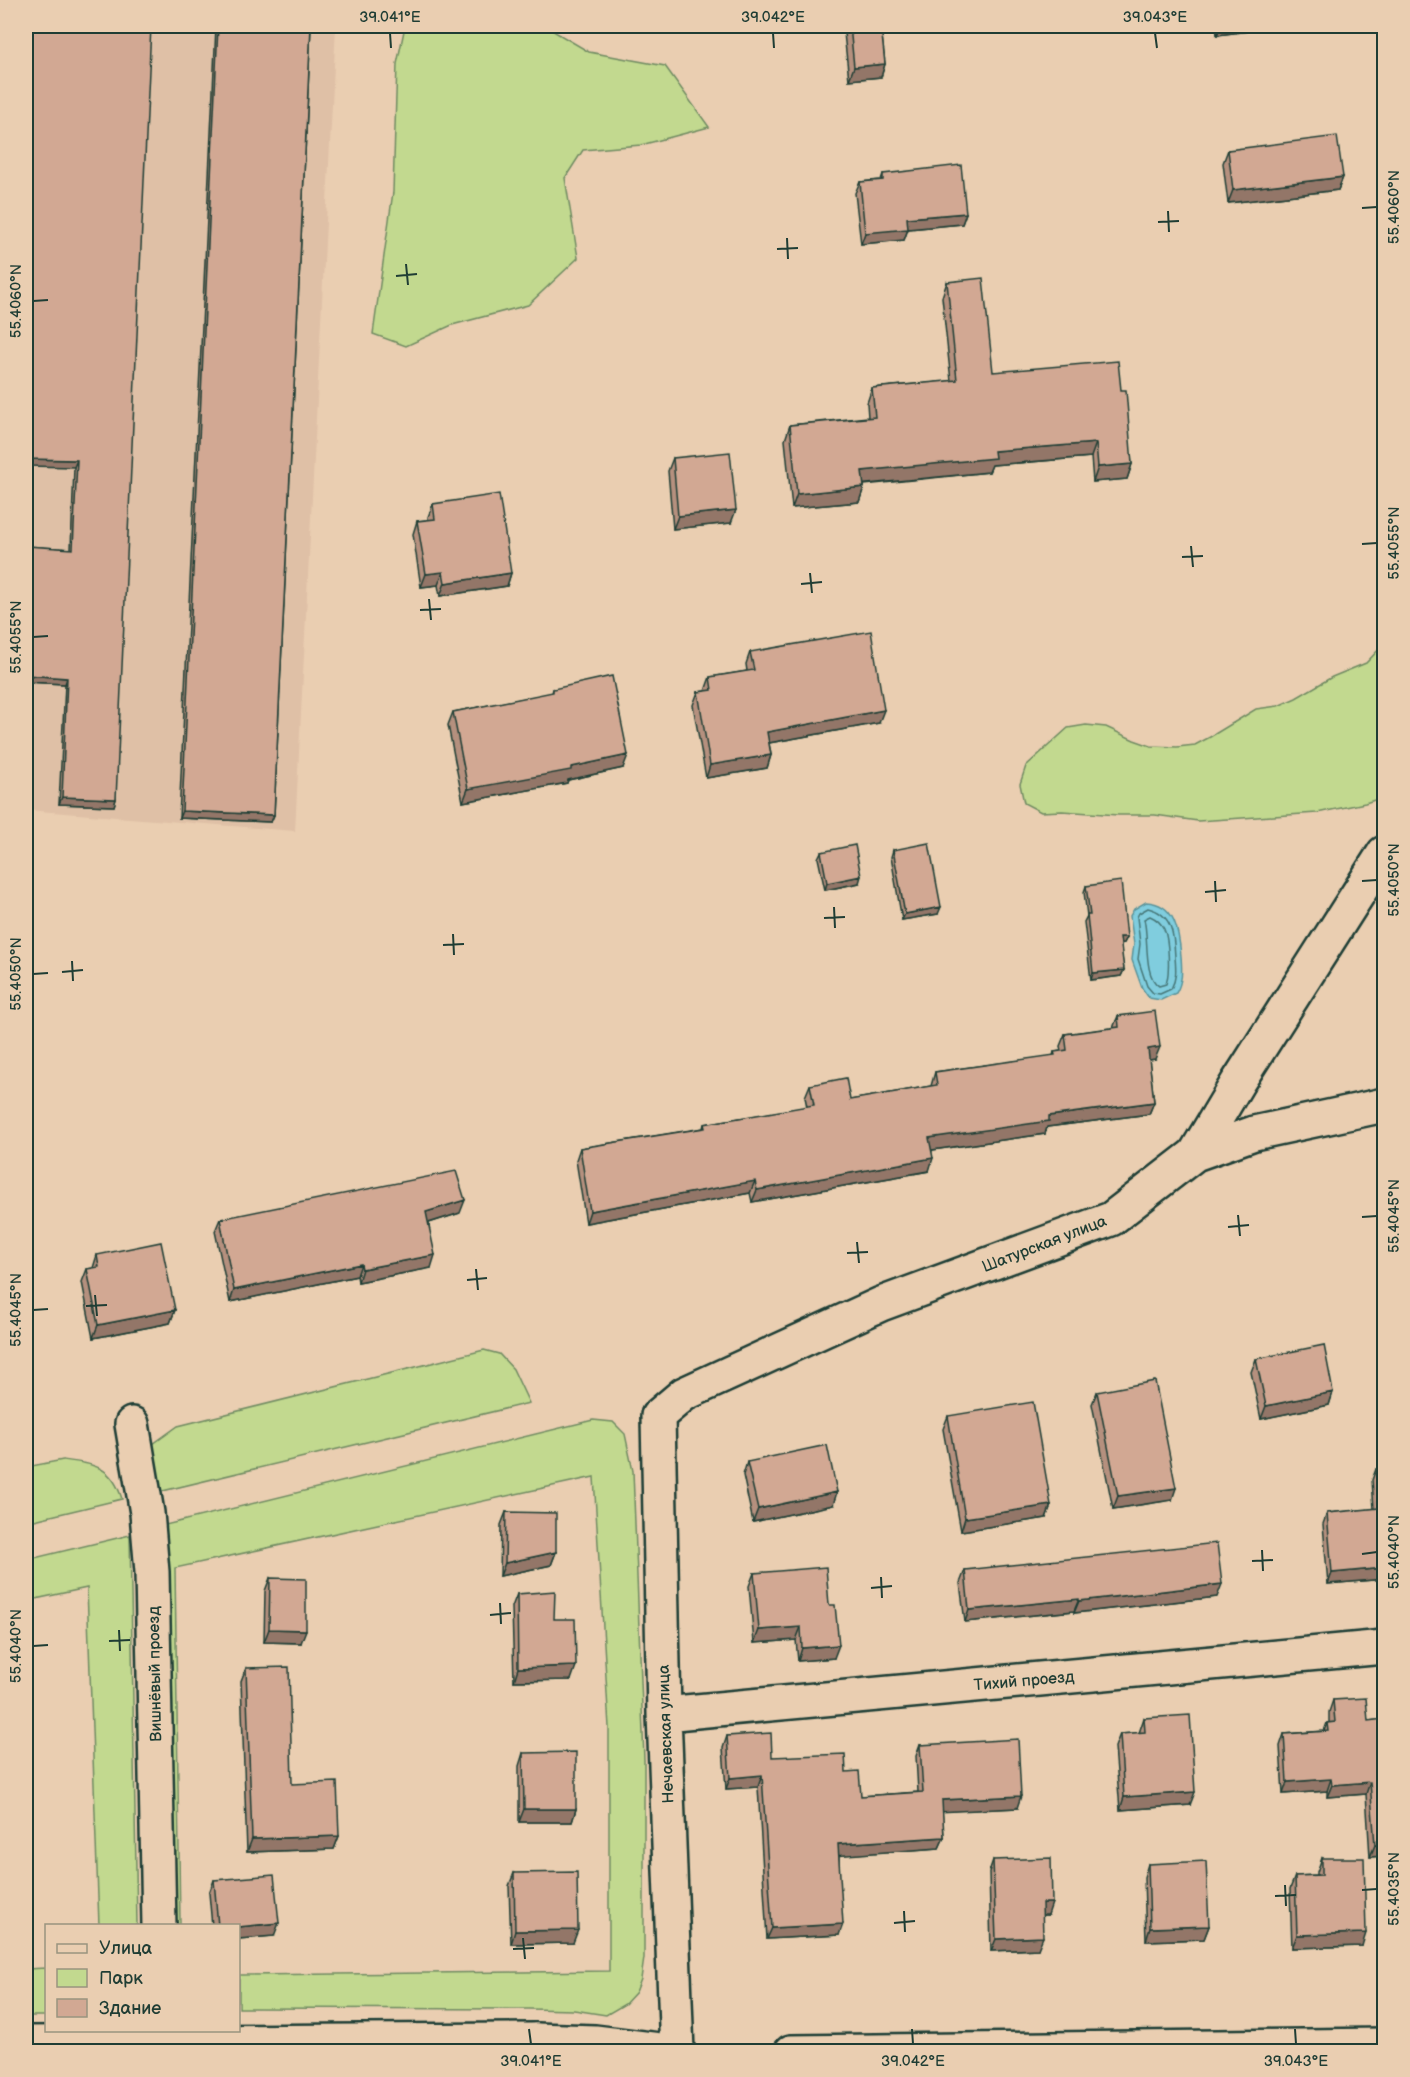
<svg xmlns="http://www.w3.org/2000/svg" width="1410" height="2077" font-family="'Balsamiq Sans',sans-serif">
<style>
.built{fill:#dfc0a6}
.green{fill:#c2d98f;stroke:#708b62;stroke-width:1.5}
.water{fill:#80cdde;stroke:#59939a;stroke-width:1.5}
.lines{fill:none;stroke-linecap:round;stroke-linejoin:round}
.shore{stroke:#467778;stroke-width:1.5}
.minor-casing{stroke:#1f3d34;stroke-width:38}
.tertiary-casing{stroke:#1f3d34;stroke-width:38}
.minor{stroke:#eaceb1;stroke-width:33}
.tertiary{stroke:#eaceb1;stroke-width:33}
.wall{fill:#b5907e;stroke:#1f3d34;stroke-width:1.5}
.shaded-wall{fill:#937667;stroke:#1f3d34;stroke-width:1.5}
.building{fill:#d2a893;stroke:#1f3d34;stroke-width:1.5}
.ticks{fill:none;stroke:#1f3d34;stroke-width:2}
.labels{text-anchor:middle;stroke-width:4.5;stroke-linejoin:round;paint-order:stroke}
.street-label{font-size:16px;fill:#1f3d34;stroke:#eaceb1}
.neatline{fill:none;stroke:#1f3d34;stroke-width:2}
.ticks-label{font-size:15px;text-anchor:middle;fill:#1f3d34}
</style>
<rect width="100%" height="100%" fill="#eaceb1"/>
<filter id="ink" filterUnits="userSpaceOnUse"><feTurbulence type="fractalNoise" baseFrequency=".0167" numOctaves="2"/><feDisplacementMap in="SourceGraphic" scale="12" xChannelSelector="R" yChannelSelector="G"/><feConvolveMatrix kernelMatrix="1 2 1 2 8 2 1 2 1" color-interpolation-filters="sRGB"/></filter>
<g filter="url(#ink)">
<path class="built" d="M26 26H336L295 831 26 810Z"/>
<path class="green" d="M405 26H545L589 52 665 66 709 127 641 145 583 150 565 178 578 258 528 305 452 325 406 346 373 334 393 192 397 64Z
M1384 644V794L1381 798 1365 803 1317 813 1198 821 1155 815H1118L1062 811 1041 812 1024 803 1020 784 1026 766 1068 728 1086 725 1106 727 1134 740 1151 746 1177 747 1195 745 1210 737 1256 709 1278 706 1296 698 1332 677 1366 663Z
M484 1350 499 1354 513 1369 529 1403 150 1494 148 1461 153 1444 178 1426Z
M593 1420 613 1422 625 1434 633 1471 644 1760V1958L641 1979 636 1992 625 2004 606 2015 574 2010 529 2009 239 2008V1975L609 1971V1727L594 1477 175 1568 180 1925H165L153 1528Z
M63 1460C94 1464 112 1466 122 1499L26 1522V1467Z
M130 1535 137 1925H99L87 1588 26 1601V1560Z
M46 1968V2016H26V1969Z"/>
<path class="water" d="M1146 902C1176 903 1179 933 1181 956 1182 970 1183 981 1176 993L1161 1000 1149 998 1142 988 1132 960 1134 944 1130 916 1134 909Z"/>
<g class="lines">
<path class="shore" d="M1148 908C1173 914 1174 936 1175 957 1176 969 1177 978 1171 989L1160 994 1153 993 1147 986 1138 959 1140 944 1137 917 1139 913Z
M1150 916C1157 919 1161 923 1164 929 1169 940 1170 973 1166 984L1159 986C1143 976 1149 938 1144 919Z"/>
<defs>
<path id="minor" d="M1195 1154 1254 1133 1384 1105
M132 1424 147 1513 152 1572 159 1926
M664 1714 1384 1647
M536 2040 595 2042 676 2052
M677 2052 664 1714 658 1416 684 1394 881 1304 1111 1219 1195 1154 1238 1082 1384 853
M791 2052 1384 2045"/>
<path id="tertiary" d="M26 2043 536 2040 557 2052"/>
</defs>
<use href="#minor" class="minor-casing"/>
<use href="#tertiary" class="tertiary-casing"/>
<use href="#minor" class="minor"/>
<use href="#tertiary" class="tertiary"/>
</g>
<path class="wall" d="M26 26 116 799 114 806 59 804 65 684 26 682V546L71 549 74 467Z
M216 26H311L274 815 271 822 179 818Z
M847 26H881L885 64 881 77 849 80 844 33Z
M1216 26H1288L1217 35Z
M1228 150 1343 177 1338 190 1228 203 1223 163Z
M883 174 966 213 962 224 908 229 904 240 861 244 855 193 860 182 881 180Z
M947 282 993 372 1121 390 1132 464 1127 479 1093 482 1091 457 992 465 989 472 864 485V487L859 502 792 508 785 440 790 425 868 417 867 403 872 388 951 381 942 297Z
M673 458 731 523 673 529 668 471Z
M433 504 511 573 507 586 440 596 438 585 421 587 413 534 417 521 428 520V517Z
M750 652 879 723 769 743 771 755 767 768 706 778 693 705 698 692 705 691 710 677 747 671 746 664Z
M553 689 623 768 568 780 567 783 463 802 448 725 453 712 552 693Z
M893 850 938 914 902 920 891 857Z
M821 852 859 883 825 890 818 858Z
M1086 886 1127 937 1124 943 1120 944 1124 970 1121 976 1091 980 1084 922 1087 916 1084 892Z
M1118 1016 1155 1059 1149 1060 1154 1102 1149 1114 1047 1127 1045 1134 932 1150 929 1171 752 1202 750 1193 586 1223 576 1160 580 1148 703 1128 704 1124 807 1107 805 1097 810 1085 850 1100 931 1086 935 1072 1053 1056 1054 1052 1061 1051 1060 1046 1065 1034 1113 1028Z
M460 1213 429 1223 431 1268 358 1282 357 1276 230 1302 215 1231 220 1219Z
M97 1255 175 1310 170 1323 93 1338 82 1282 87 1269 93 1268Z
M1256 1359 1333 1392 1329 1405 1261 1419 1251 1372Z
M1097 1392 1172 1500 1113 1509 1092 1404Z
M948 1416 1051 1505 1046 1518 961 1531 943 1429Z
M747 1462 833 1505 753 1522 743 1475Z
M1384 1468V1579L1328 1584 1323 1524 1327 1513 1374 1509 1372 1480 1376 1469Z
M506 1512 556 1552 551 1565 500 1576 501 1525Z
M965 1570 1217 1597 1074 1613V1611L965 1622 960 1583Z
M754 1573 829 1605 834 1658 798 1661 796 1640 754 1643 749 1586Z
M270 1578 301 1643 264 1642 265 1591Z
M517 1594 554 1619 571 1680 514 1681 512 1607Z
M246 1668 292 1784 339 1836 334 1849 247 1852 241 1681Z
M1333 1700 1368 1721 1384 1719V1856L1370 1857 1366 1794 1327 1797V1791L1283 1794 1280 1746 1284 1734 1324 1731 1327 1723H1329V1712Z
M1144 1718 1190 1805 1120 1810 1115 1747 1120 1734 1139 1733Z
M727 1736 772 1757 846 1772 861 1796 918 1792 916 1756 920 1745 1017 1808 942 1811 944 1837 939 1848 839 1855V1935L767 1939 758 1787 726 1789 723 1748Z
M523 1753 576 1809 572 1822H519V1766Z
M1322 1858 1362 1946 1292 1948 1290 1889 1295 1876 1317 1875V1872Z
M993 1860 1048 1915H1042L1038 1949 991 1951 989 1872Z
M1148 1864 1209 1926 1204 1939 1146 1941 1144 1877Z
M514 1873 573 1943 511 1944 509 1886Z
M214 1880 274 1936 238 1939V1926H212L209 1893Z"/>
<path class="shaded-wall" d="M1221 26H1288L1217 35Z
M885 64 881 77 849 80 854 67Z
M1343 177 1338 190 1228 203 1233 190Z
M966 213 962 224 908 229 904 240 861 244 865 233 907 218Z
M1096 443 1091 457 992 465 989 472 857 485 862 471 994 451Z
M26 459 77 460 74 467 26 466Z
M1132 464 1127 479 1093 482 1098 467Z
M864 487 859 502 792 508 797 494Z
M736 510 731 523 673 529 678 516Z
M443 572 438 585 421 587 426 574Z
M511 573 507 586 440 596 445 583Z
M26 675 67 678 65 684 26 682Z
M884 710 879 723 763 744 767 732Z
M628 755 623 768 568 780 567 783 463 802 468 789Z
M771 755 767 768 706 778 710 765Z
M62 797 116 799 114 806 59 804Z
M182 811 274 815 271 822 179 818Z
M861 876 859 883 825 890 827 883Z
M941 907 938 914 902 920 905 914Z
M1120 937H1127L1124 943 1117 944Z
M1124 970 1121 976 1091 980 1093 973Z
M1160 1047 1155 1059 1143 1061 1148 1049Z
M1154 1102 1149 1114 1047 1127 1045 1134 925 1151 929 1138 1049 1116Z
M933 1158 929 1171 752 1202 757 1190Z
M755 1181 750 1193 586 1223 590 1211Z
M465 1200 460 1213 422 1225 426 1212Z
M435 1255 431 1268 358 1282 362 1269Z
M361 1264 357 1276 230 1302 234 1290Z
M175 1310 170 1323 93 1338 98 1325Z
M1333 1392 1329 1405 1261 1419 1266 1406Z
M1176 1488 1172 1500 1113 1509 1118 1496Z
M837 1492 833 1505 753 1522 758 1509Z
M1051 1505 1046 1518 961 1531 965 1518Z
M556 1552 551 1565 500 1576 505 1563Z
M1384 1568V1579L1328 1584 1332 1573Z
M1222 1584 1217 1597 1074 1613 1079 1601Z
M1079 1599 1074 1611 965 1622 969 1610Z
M801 1627 796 1640 754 1643 759 1630Z
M269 1629 306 1630 301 1643 264 1642Z
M839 1645 834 1658 798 1661 802 1648Z
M576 1666 571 1680 514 1681 518 1668Z
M762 1775 758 1787 726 1789 730 1778Z
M1331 1779 1327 1791 1283 1794 1287 1782Z
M1370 1782 1366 1794 1327 1797 1332 1785Z
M1195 1792 1190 1805 1120 1810 1124 1797Z
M1021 1796 1017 1808 938 1812 942 1800Z
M524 1809H576L572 1822H519Z
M339 1836 334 1849 247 1852 252 1839Z
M944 1837 939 1848 834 1856 838 1844Z
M1375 1845H1384V1856L1370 1857Z
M1042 1903H1052L1048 1915H1037Z
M279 1923 274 1936 238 1939V1927Z
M843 1924 839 1935 767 1939 772 1928Z
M1209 1926 1204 1939 1146 1941 1150 1928Z
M578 1930 573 1943 511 1944 515 1931Z
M1366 1933 1362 1946 1292 1948 1297 1935Z
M1043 1937 1038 1949 991 1951 996 1939Z"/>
<path class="building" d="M26 26H151L116 799 62 797 67 678 26 675V546L73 549 77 460 26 459Z
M218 26H311L274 815 182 811Z
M850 26H881L885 64 854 67Z
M1337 136 1343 177 1233 190 1228 150Z
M961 165 966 213 907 218 908 229 865 233 860 182 883 180V174Z
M983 278 993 372 1118 361 1121 390H1126L1132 464 1098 467 1096 443 994 451 995 458 862 471 864 487 797 494 790 425 875 417 872 388 957 380 947 282Z
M730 452 736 510 678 516 673 458Z
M499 494 511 573 445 583 443 572 426 574 417 521 435 519 433 504Z
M871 631 884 710 767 732 771 755 710 765 698 692 712 690 710 677 754 670 750 652Z
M612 676 628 755 571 767V770L468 789 453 712 553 692V689Z
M929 843 941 907 905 914 893 850Z
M855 845 861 876 827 883 821 852Z
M1121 881 1127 937H1120L1124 970 1093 973 1087 915H1090L1086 886Z
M1155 1011 1160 1047 1148 1049 1154 1102 1049 1116V1121L929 1138 933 1158 757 1190 755 1181 590 1211 580 1148 705 1128 704 1124 814 1105 810 1085 846 1078 850 1100 937 1085 935 1072 1055 1055 1054 1052 1067 1050 1065 1034 1119 1027 1118 1016Z
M456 1171 465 1200 426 1212 435 1255 362 1269 361 1264 234 1290 220 1219Z
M161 1242 175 1310 98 1325 87 1269 99 1267 97 1255Z
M1324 1345 1333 1392 1266 1406 1256 1359Z
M1155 1381 1176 1488 1118 1496 1097 1392Z
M1033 1402 1051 1505 965 1518 948 1416Z
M827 1445 837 1492 758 1509 747 1462Z
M1384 1468V1568L1332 1573 1327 1513 1379 1508 1376 1469Z
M506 1512 556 1513V1552L505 1563Z
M1217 1543 1222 1584 1079 1601V1599L969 1610 965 1570Z
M826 1567 829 1605H835L839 1645 802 1648 801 1627 759 1630 754 1573Z
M270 1578 306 1579V1630L269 1629Z
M555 1591 554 1619H575L576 1666 518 1668 517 1594Z
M289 1667 292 1784 337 1782 339 1836 252 1839 246 1668Z
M1366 1698 1368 1721 1384 1719V1845H1375L1370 1782 1332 1785 1331 1779 1287 1782 1284 1734 1328 1731 1327 1723 1335 1722 1333 1700Z
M1190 1715 1195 1792 1124 1797 1120 1734 1145 1732 1144 1718Z
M771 1733 772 1757 845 1754 846 1772 859 1771 861 1796 923 1792 920 1745 1018 1739 1021 1796 942 1800 944 1837 838 1844 843 1924 772 1928 762 1775 730 1778 727 1736Z
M576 1752V1809H524L523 1753Z
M1051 1858 1052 1903H1042L1043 1937 996 1939 993 1860Z
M1322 1858H1364L1366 1933 1297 1935 1295 1876 1322 1875Z
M1206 1861 1209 1926 1150 1928 1148 1864Z
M577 1872 578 1930 515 1931 514 1873Z
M274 1875 279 1923 238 1927V1926H218L214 1880Z"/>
</g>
<path class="ticks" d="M390 33 391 48M773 33 774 48M1155 33 1157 48M1362 208 1377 207M1168 211 1169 232M1158 222 1179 221M787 238 788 259M777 249 798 248M406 264 408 285M396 276 417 274M33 301 48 300M1362 544 1377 543M1191 546 1193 567M1182 557 1203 556M810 573 812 593M801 584 822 582M429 599 431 620M420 610 441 609M33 637 48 636M1215 881 1216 902M1362 881 1377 880M1205 892 1226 890M834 907 835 928M824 918 845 917M453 934 454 955M443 945 464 944M72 961 73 981M62 972 83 970M33 974 48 973M1238 1215 1240 1236M1362 1217 1377 1216M1228 1227 1249 1225M857 1242 859 1263M847 1253 868 1252M476 1269 478 1290M467 1280 487 1278M95 1295 97 1316M86 1306 107 1305M33 1310 48 1309M1262 1550 1263 1571M1362 1554 1377 1552M1252 1561 1273 1560M881 1577 882 1598M871 1588 892 1586M500 1603 501 1624M490 1615 511 1613M119 1630 120 1651M109 1641 130 1640M33 1646 48 1645M1285 1885 1286 1906M1362 1890 1377 1889M1275 1896 1296 1895M904 1911 905 1932M894 1923 915 1921M523 1938 525 1959M513 1949 534 1948M529 2029 531 2044M912 2029 913 2044M1295 2029 1296 2044"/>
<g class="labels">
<g class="street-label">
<text transform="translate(1044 1243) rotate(-21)" y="6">Шатурская улица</text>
<text transform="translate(154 1674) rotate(-91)" y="6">Вишнёвый проезд</text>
<text transform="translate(1024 1680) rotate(-5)" y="6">Тихий проезд</text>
<text transform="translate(665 1734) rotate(-92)" y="6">Нечаевская улица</text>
</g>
</g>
<rect width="1410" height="2077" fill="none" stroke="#eaceb1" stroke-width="66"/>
<rect x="45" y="1924" width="195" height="108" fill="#eaceb1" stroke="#99947f" stroke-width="1.5"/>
<rect x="57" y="1944" width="30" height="9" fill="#eaceb1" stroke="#99947f" stroke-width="1.5"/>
<text x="99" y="1954" font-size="18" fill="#1f3d34">Улица</text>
<rect x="57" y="1969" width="30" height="18" fill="#c2d98f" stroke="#99947f" stroke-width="1.5"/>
<text x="99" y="1984" font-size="18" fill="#1f3d34">Парк</text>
<rect x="57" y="1999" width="30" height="18" fill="#d2a893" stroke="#99947f" stroke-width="1.5"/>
<text x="99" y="2014" font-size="18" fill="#1f3d34">Здание</text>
<rect x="33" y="33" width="1344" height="2011" class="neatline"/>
<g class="ticks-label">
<text x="390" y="22">39.041°E</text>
<text x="773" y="22">39.042°E</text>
<text x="1155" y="22">39.043°E</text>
<text transform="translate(1394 207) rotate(-90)" y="5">55.4060°N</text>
<text transform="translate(16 301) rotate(-90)" y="5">55.4060°N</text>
<text transform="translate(1394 543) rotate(-90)" y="5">55.4055°N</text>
<text transform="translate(16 637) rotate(-90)" y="5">55.4055°N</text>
<text transform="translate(1394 880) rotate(-90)" y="5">55.4050°N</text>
<text transform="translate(16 974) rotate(-90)" y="5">55.4050°N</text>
<text transform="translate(1394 1216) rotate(-90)" y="5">55.4045°N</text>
<text transform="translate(16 1310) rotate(-90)" y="5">55.4045°N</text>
<text transform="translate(1394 1552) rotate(-90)" y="5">55.4040°N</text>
<text transform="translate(16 1646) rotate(-90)" y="5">55.4040°N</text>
<text transform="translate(1394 1889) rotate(-90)" y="5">55.4035°N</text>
<text x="531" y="2066">39.041°E</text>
<text x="913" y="2066">39.042°E</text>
<text x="1296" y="2066">39.043°E</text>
</g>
</svg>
